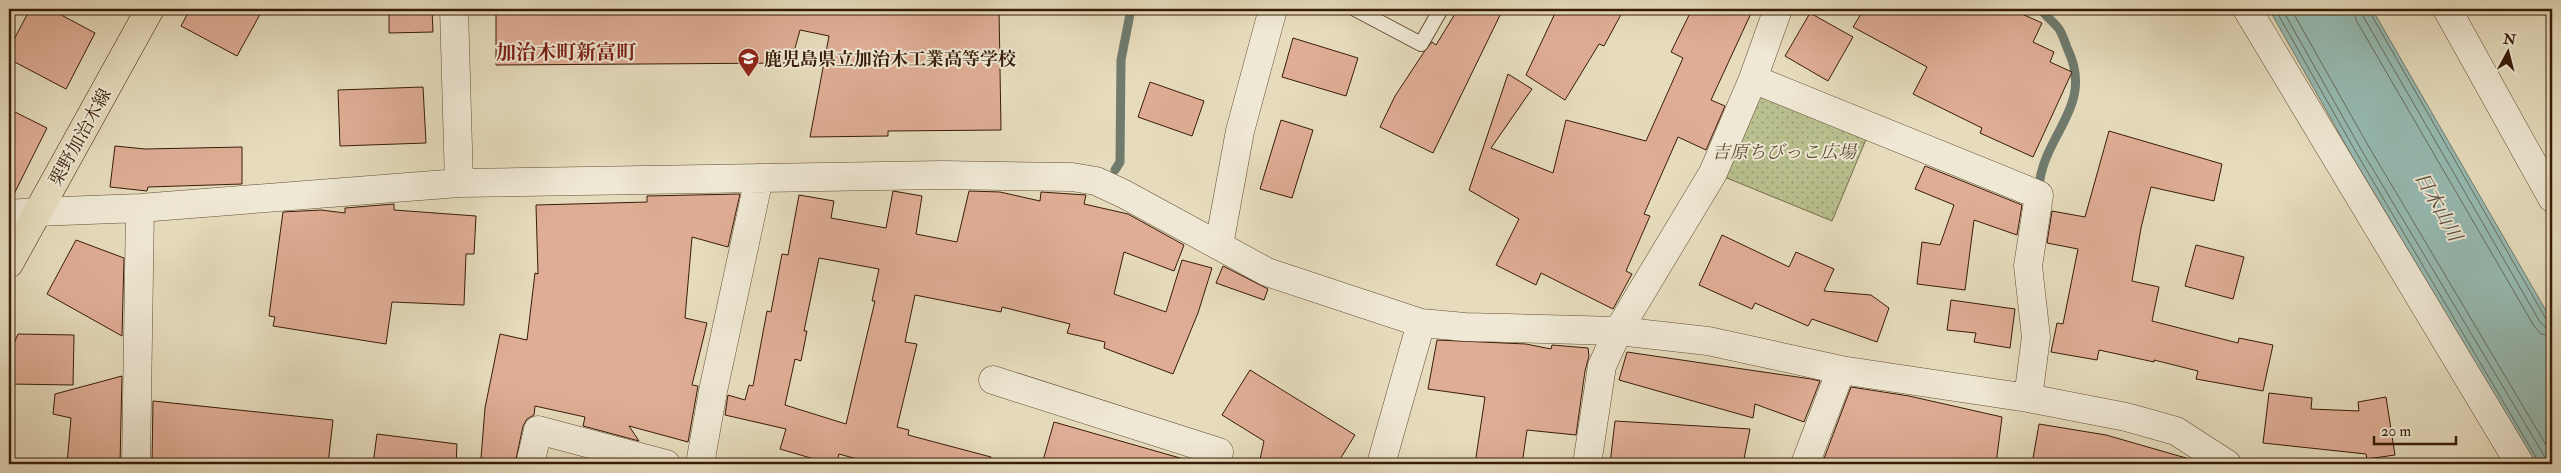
<svg xmlns="http://www.w3.org/2000/svg" width="2561" height="473" font-family="'IM FELL Double Pica','Noto Serif JP',serif">
<style>
.green{fill:url(#green-dots);stroke:#786e4a}
.water{fill:#96bbb3;stroke:#707b6e}
.lines{fill:none;stroke-linecap:round;stroke-linejoin:round}
.shore{stroke:#676c5d;stroke-width:1}
.stream{stroke:#707b6e;stroke-width:9}
.building{fill:#dfad95;stroke:#381c07;fill-rule:evenodd}
.service-casing{stroke:#644c34;stroke-width:16}
.minor-casing{stroke:#644c34;stroke-width:29}
.tertiary-casing{stroke:#644c34;stroke-width:29}
.primary-casing{stroke:#381c07;stroke-width:29}
.service{stroke:#efe8d4;stroke-width:14}
.minor{stroke:#efe8d4;stroke-width:28}
.tertiary{stroke:#efe8d4;stroke-width:28}
.primary{stroke:#e6dcbd;stroke-width:28}
.labels{text-anchor:middle;stroke-width:4;stroke-linejoin:round;paint-order:stroke}
.poi-label{font-size:18px;font-weight:bold;fill:#381c07;stroke:#efe8d4;text-anchor:start}
.street-label{font-size:18px;fill:#381c07;stroke:#efe8d4}
.park-label{font-size:18px;font-style:italic;fill:#5f4d30;stroke:#efe8d4}
.water-label{font-size:19px;font-style:italic;fill:#544c3b;stroke:#efe8d4}
.quarter-label{font-size:20px;font-weight:bold;fill:#7a1f14;stroke:#efe8d4}
</style>
<defs>
<pattern id="green-dots" width="8" height="8" patternUnits="userSpaceOnUse" patternTransform="scale(1.25)"><rect width="8" height="8" fill="#b9bf8e"/><path d="M2 2h.1M6 6h.1" fill="none" stroke="#979a72" stroke-width="1.8" stroke-linecap="round"/></pattern>
</defs>
<rect width="100%" height="100%" fill="#e6dcbd"/>
<filter id="stains"><feTurbulence type="fractalNoise" baseFrequency=".004" numOctaves="4"/><feColorMatrix values="0 0 0 0 .2 0 0 0 0 .09 0 0 0 0 .02 0 0 0 .5 -.17"/></filter>
<radialGradient id="worn" r=".72"><stop offset=".6" stop-color="#630" stop-opacity="0"/><stop offset="1" stop-color="#630" stop-opacity=".3"/></radialGradient>
<path class="green" d="M1767 93 1867 137 1832 221 1722 176 1752 100Z"/>
<path class="water" d="M2269 9H2372L2552 321V464H2536L2352 156Z"/>
<g class="lines">
<path class="shore" d="M2275 9 2357 154 2540 464
M2282 9 2362 151 2545 457 2546 464
M2291 9 2369 147 2552 455
M2354 9 2356 20 2534 326 2541 334 2552 336
M2361 9 2363 16 2540 322 2545 327 2552 329
M2368 9 2546 319 2552 322"/>
<path class="stream" d="M1115 170 1120 162 1121 60 1131 9
M2039 188C2042 135 2095 107 2068 50 2065 43 2063 35 2059 29 2054 22 2046 17 2041 9"/>
</g>
<path class="building" d="M30 9H50L95 33 66 89 9 59V49Z
M190 9H263L237 56 181 26Z
M389 9H432L433 32 389 33Z
M496 9H999L1001 130 888 131V136L810 137 829 36 800 30 791 63 496 65Z
M1458 9H1503L1433 153 1380 127 1395 96 1424 52 1432 42 1436 45Z
M1557 9H1624L1604 46 1599 44 1565 100 1526 75Z
M1692 9H1753L1711 100 1725 106 1706 150 1678 137 1644 214 1650 216 1626 271 1632 274 1613 309 1541 273 1536 285 1496 265 1519 219 1469 190 1508 74 1532 89 1491 148 1553 173 1566 120 1646 141 1683 58 1671 52Z
M1864 9H2011L2042 23 2033 42 2054 52 2050 62 2072 72 2033 157 1980 133 1982 128 1913 94 1927 67 1853 27Z
M1810 13 1853 37 1828 81 1785 56Z
M1293 38 1358 58 1346 96 1282 77Z
M1150 82 1204 101 1192 136 1138 117Z
M423 87 426 143 340 146 338 90Z
M9 109 47 128 12 198H9Z
M1281 120 1313 130 1292 198 1260 189Z
M2109 131 2222 164 2214 201 2151 187 2141 228 2132 281 2159 287 2152 321 2238 343 2239 338 2273 345 2263 391 2196 379 2198 371 2154 360V362L2099 350 2097 360 2051 352 2057 323 2063 324 2078 249 2047 243 2052 211 2085 217Z
M115 146 145 149 242 147V184L148 187 147 191 110 187Z
M1925 166 2022 205 2017 235 1974 220 1965 290 1917 284 1922 242 1940 245 1954 205 1915 189Z
M893 191 922 196 916 234 957 242 969 191 1000 192 1040 201 1041 192 1086 195 1084 204 1128 214 1184 245 1174 271 1124 252 1114 294 1166 312 1182 260 1212 268 1198 313 1173 374 1104 348 1105 342 1067 333 1070 324 1002 307 1001 312 915 295 905 342 917 344 897 427 909 430 908 435 991 457 990 464H875L839 454 836 464H831L780 449 786 429 725 415 728 395 745 400 749 385 753 386 767 311 771 312 782 254 788 255 799 195 834 201 831 218 886 228ZM819 258 879 269 872 301H875L846 424 785 405 795 359 801 361 807 331H804Z
M740 194 728 247 692 237 685 318 707 323 692 385 698 386 688 442 629 426 639 441 583 426 585 417 535 406 534 415 527 419 523 426 515 464 481 458 485 408 500 334 527 340 535 273 538 274 536 205 647 202V196Z
M394 204V210L476 216 474 254H466L464 305 392 302 386 344 273 326 275 317 269 316 283 212 321 210 345 213V208Z
M1722 235 1789 267 1796 252 1834 269 1824 291 1871 295 1889 308 1877 342 1812 319 1808 326 1755 303 1752 309 1699 285Z
M76 240 124 258 122 336 47 294Z
M2196 245 2244 257 2233 299 2185 286Z
M1223 266 1268 289 1264 300 1216 283Z
M1951 300 2015 309 2010 348 1974 342 1976 333 1947 330Z
M18 334 74 335 73 385 9 384V355Z
M1437 340 1526 344 1551 349 1552 345 1588 348 1589 356 1585 371 1576 435 1527 430 1522 464H1475L1485 397 1428 389Z
M1627 352 1811 379 1820 381 1804 422 1755 404 1753 418 1619 380Z
M1250 370 1355 435 1337 464H1259L1264 441 1222 415Z
M122 376 120 464H67L71 418 53 414 55 394Z
M1851 387 1909 396 2002 417 1996 464H1822Z
M2269 393 2312 398 2311 409 2359 411 2358 402 2386 397 2395 455 2367 459 2366 454 2263 443Z
M153 401 333 420 328 464H152Z
M1615 421 1750 429 1743 464H1610Z
M1054 422 1180 458 1179 464H1042Z
M2039 424 2106 435 2186 458 2185 464H2032Z
M377 434 457 444 456 464H373Z"/>
<g class="lines">
<defs>
<path id="service" d="M1355 9 1421 44 1441 9"/>
<path id="minor" d="M454 9 459 183
M2247 9 2520 464
M2447 9 2552 198
M1753 79 2039 195 2028 266 2036 337 2028 398
M37 212 140 208 459 183 942 175 1072 177 1096 181 1124 194 1267 272 1421 323 1465 327 1618 331 1708 341 1841 370 2028 398 2126 417 2176 431 2227 464
M1219 245 1240 131 1273 9
M993 380 1219 452 1215 464
M136 464 140 208
M530 464 538 430 666 464
M700 464 713 391 759 178
M1381 464 1421 323
M1587 464 1602 366 1618 331 1713 173 1753 79 1778 9
M1805 464 1841 370"/>
<path id="tertiary" d="M9 214 37 212"/>
<path id="primary" d="M9 264 150 9"/>
</defs>
<use href="#service" class="service-casing"/>
<use href="#minor" class="minor-casing"/>
<use href="#tertiary" class="tertiary-casing"/>
<use href="#primary" class="primary-casing"/>
<use href="#service" class="service"/>
<use href="#minor" class="minor"/>
<use href="#tertiary" class="tertiary"/>
<use href="#primary" class="primary"/>
</g>
<defs>
<symbol id="school-pin" viewBox="-11 -11 22 30"><path d="M0 17L-7.5 6A9.5 9.5 0 1 1 7.5 6Z" fill="#8f2418" stroke="#efe8d4"/><path d="M0-5L7-2L0 1L-7-2ZM-4 1L0 2.5L4 1V4Q0 6-4 4Z" fill="#fff"/></symbol>
</defs>
<g fill-rule="evenodd">
<use href="#school-pin" x="736" y="46" width="25" height="34"/>
</g>
<g class="labels">
<g class="poi-label">
<text x="764" y="65">鹿児島県立加治木工業高等学校</text>
</g>
<g class="street-label">
<text transform="translate(80 137) rotate(-61)" y="6">栗野加治木線</text>
</g>
<g class="park-label">
<text x="1784" y="158">吉原ちびっこ広場</text>
</g>
<g class="water-label">
<text transform="translate(2439 206) rotate(61)" y="7">日木山川</text>
</g>
<g class="quarter-label">
<text x="566" y="59">加治木町新富町</text>
</g>
</g>
<rect width="2561" height="473" fill="none" stroke="#e6dcbd" stroke-width="30"/>
<rect x="10" y="10" width="2541" height="453" fill="none" stroke="#381c07" stroke-width="2.5"/>
<rect x="15" y="15" width="2531" height="443" fill="none" stroke="#381c07"/>
<g transform="translate(2508 52) rotate(7)" stroke="#efe8d4" stroke-width="4" paint-order="stroke">
<path d="M0-4L9 19L0 12L-9 19Z" fill="#381c07"/>
<text y="-8" font-size="14" font-weight="bold" text-anchor="middle" fill="#381c07">N</text>
</g>
<path d="M2374 436v8h82v-8" fill="none" stroke="#381c07" stroke-width="2.5"/>
<text x="2381" y="436" font-size="15" fill="#381c07" stroke="#efe8d4" stroke-width="4" paint-order="stroke">20 m</text>
<rect width="100%" height="100%" filter="url(#stains)"/>
<rect width="100%" height="100%" fill="url(#worn)"/>
</svg>
